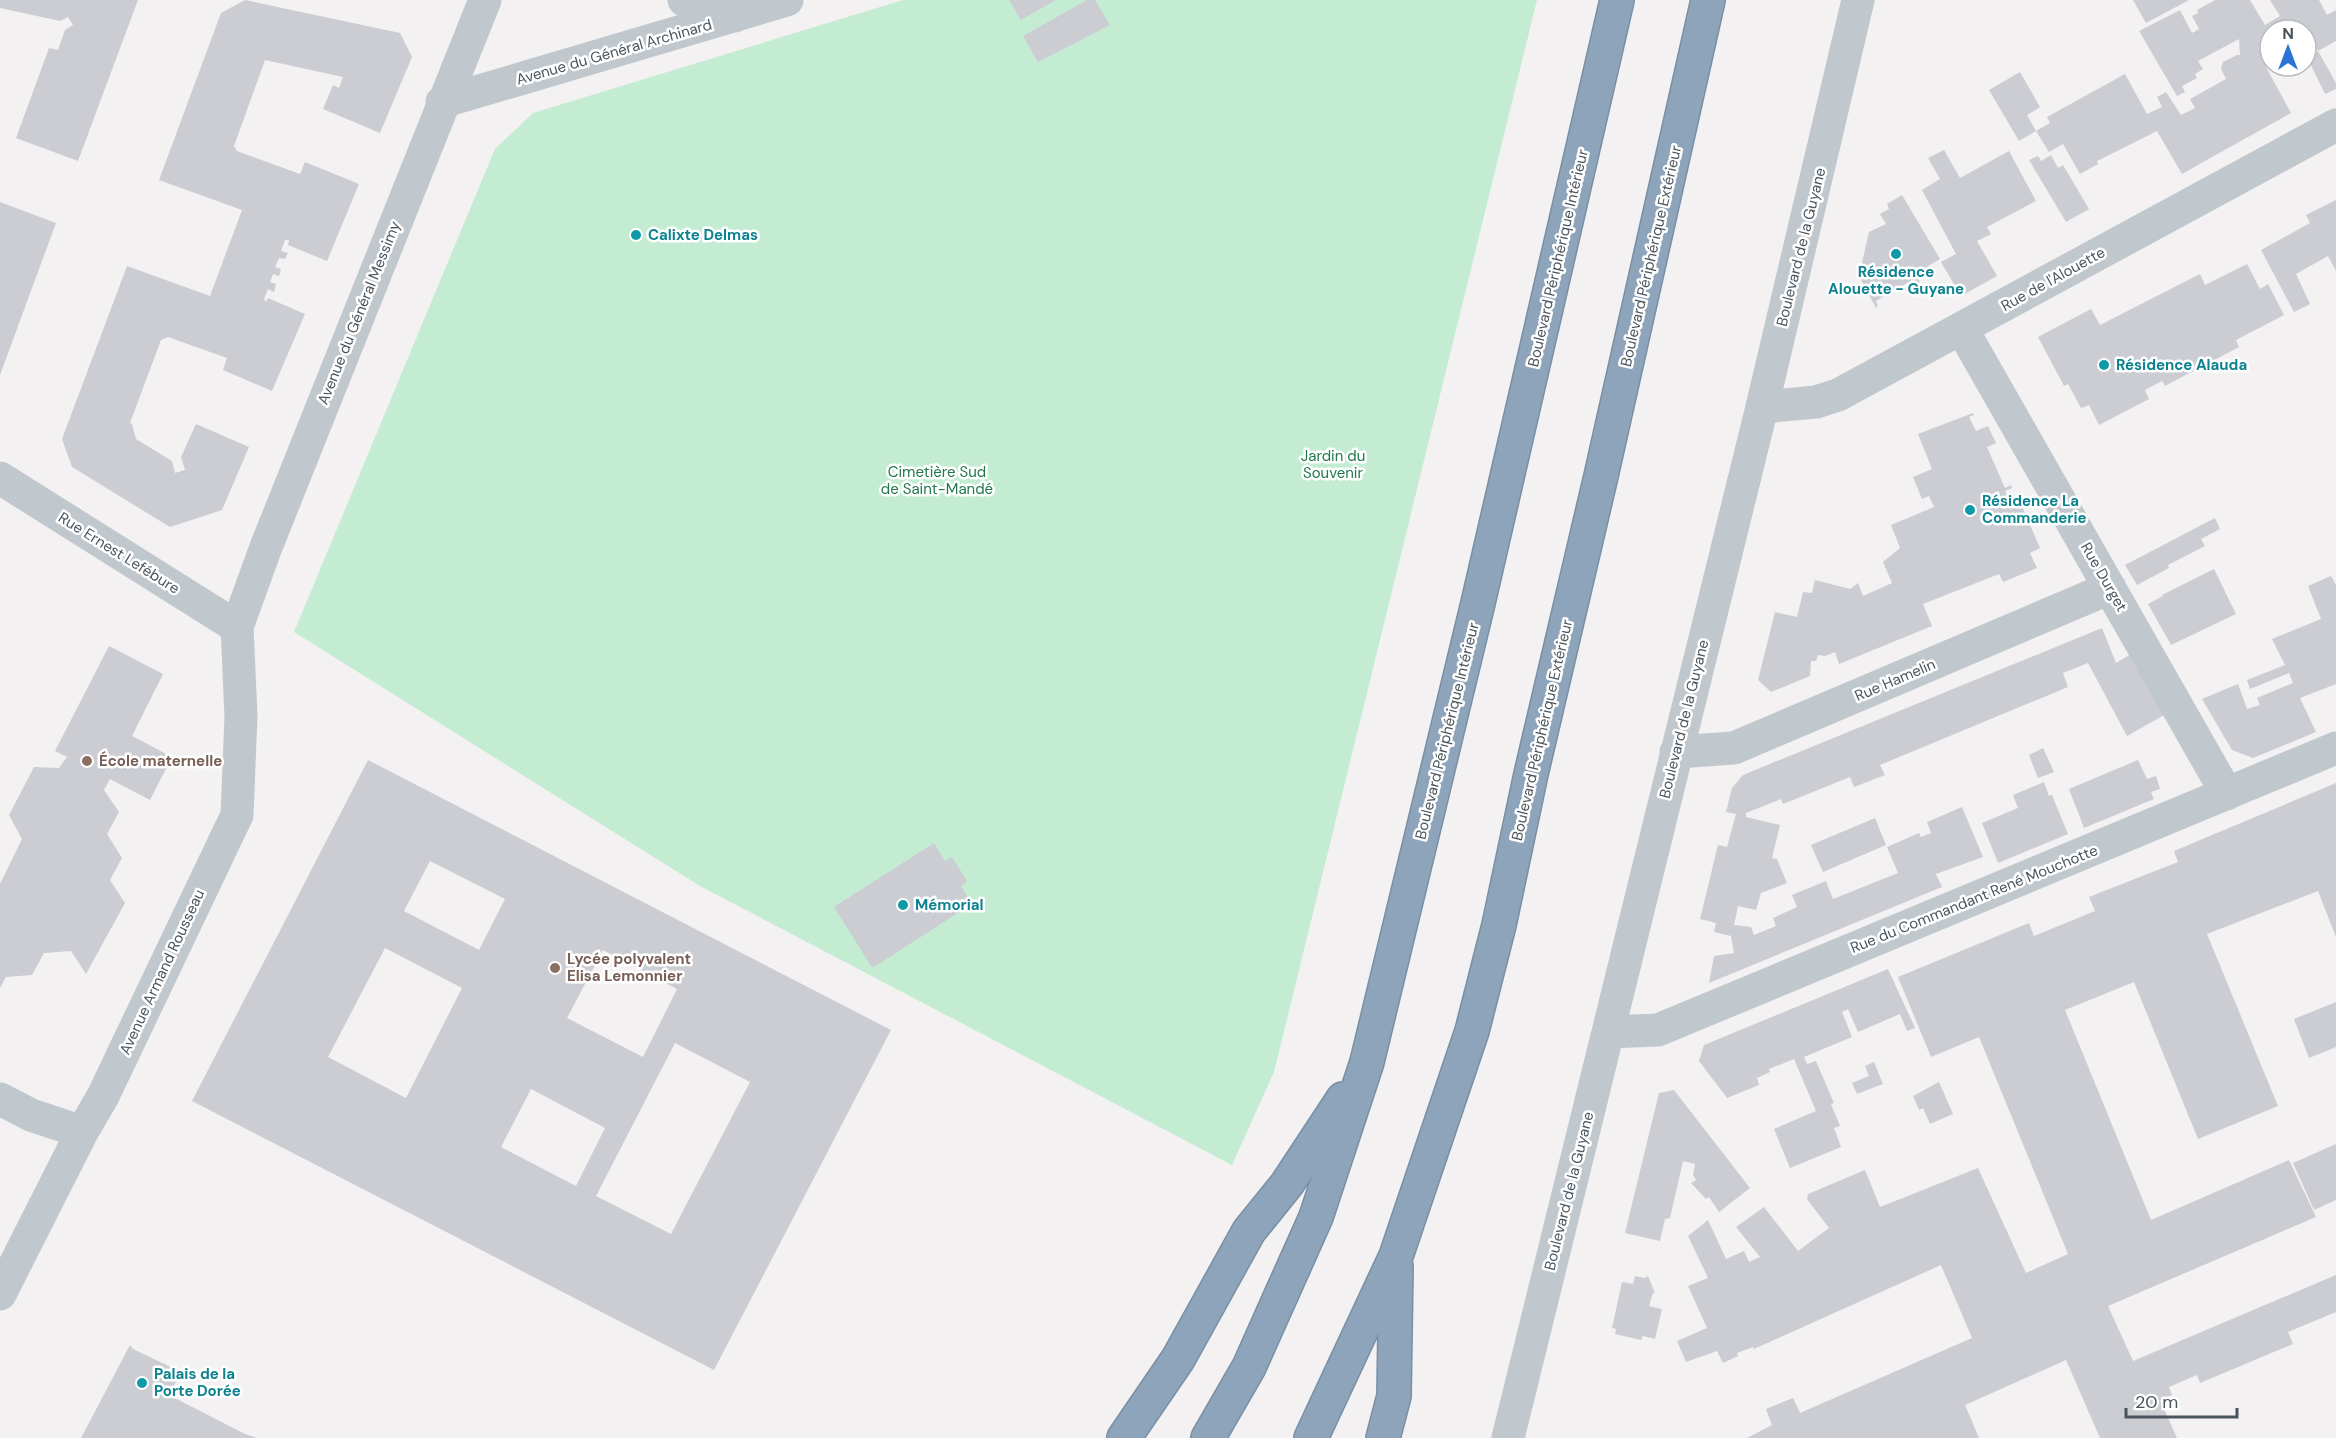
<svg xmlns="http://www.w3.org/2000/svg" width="2336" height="1438" font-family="'DM Sans',sans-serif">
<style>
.green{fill:#c4ecd3}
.building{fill:#cbcdd3;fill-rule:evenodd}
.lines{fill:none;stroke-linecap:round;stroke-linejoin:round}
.highway-casing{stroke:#798fa6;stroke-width:36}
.minor{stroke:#c0c8ce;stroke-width:33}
.highway{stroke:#8da4ba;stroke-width:33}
.culture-dot{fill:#0f9aa8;stroke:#fff;stroke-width:2}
.education-dot{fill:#8d6e63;stroke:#fff;stroke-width:2}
.labels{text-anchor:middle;stroke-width:5;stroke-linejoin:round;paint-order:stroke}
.street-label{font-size:15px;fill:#4a545d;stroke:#fff}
.culture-label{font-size:15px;font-weight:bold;fill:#0d838f;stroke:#fff;text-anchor:start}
.park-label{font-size:15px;fill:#20784c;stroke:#fff}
.education-label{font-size:15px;font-weight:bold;fill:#785e54;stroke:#fff;text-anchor:start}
</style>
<rect width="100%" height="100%" fill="#f3f1f1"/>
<path class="green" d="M903 0H1537L1274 1072 1232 1165 700 886 294 632 495 149 533 113Z"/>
<path class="building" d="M0 0H138L78 161 16 138 49 48 58 50 65 30 73 25 68 17 60 21 0 8Z
M245 0 400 33 412 57 380 133 323 109 333 85 339 88 343 77 265 60 234 146 237 151 300 174 305 162 359 184 327 261 288 245 289 240H285L281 251 288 253 285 259 279 258 275 267 281 269 279 276 273 274 270 282 276 284 274 292 268 289 264 299 266 302 268 298 305 314 272 391 223 370 227 358 168 337 161 340 130 423 132 424 136 439 172 461 175 473 185 470 181 457 196 424 249 447 222 510 170 527 72 467 62 439 127 266 210 296 242 210 159 180 221 13Z
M1009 0H1056L1021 20Z
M1087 0H1095L1110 25 1038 62 1023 36Z
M2133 0H2189L2146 23Z
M2215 0H2250L2265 25 2280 16 2270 0H2319L2327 15 2336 10V41L2318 51 2336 83V89L2325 94 2307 57 2318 51 2307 31 2270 30V64L2266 67 2291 113 2205 161 2182 174 2157 131 2097 161 2098 164 2080 174 2063 144 2049 152 2036 131 2050 123 2047 117 2125 74 2147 114 2162 107 2157 97 2166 92 2181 115 2195 108 2190 99 2226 79 2221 69 2223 62 2237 55H2240L2239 39 2198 61 2203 69 2195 74 2197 78 2182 86 2185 92 2177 96 2139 31 2180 10 2192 33 2199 29 2192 16 2198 13 2197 10Z
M2020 72 2040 107 2027 115 2036 131 2019 141 1989 90Z
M1944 150 1960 178 2009 151 2036 201 1987 227 1991 234 1977 241 1997 276 1961 296 1941 262 1956 254 1922 190 1940 179 1928 158Z
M2051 155 2058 168 2063 165 2089 209 2066 222 2029 160 2038 156 2041 161Z
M1902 195 1940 259 1928 266 1930 270 1917 277 1920 282 1917 284 1914 279 1876 301 1878 306 1876 308 1859 276 1869 232 1886 224 1880 214 1889 209 1887 204Z
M2336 200V271L2328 256 2296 274 2310 304 2294 312 2261 250 2310 223 2306 215Z
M0 202 56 223 0 375Z
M2247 264 2260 289 2268 284 2284 315 2236 340 2239 347 2165 386 2162 381 2145 390 2149 399 2099 425 2089 405 2081 408 2068 384 2064 386 2038 337 2091 309 2100 325 2200 274 2205 285Z
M1973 413 1974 415 1969 417 1976 431 1988 426 1996 443 1987 447 2005 488 2011 485 2012 488 2005 491 2012 509 2021 504 2040 548 2030 553 2037 568 2003 582 1999 574 1923 604 1932 626 1839 664 1835 652 1825 656 1818 655 1816 661H1811L1810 676 1771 692 1758 680 1775 612 1797 617 1803 592 1812 593 1815 580 1850 589 1858 583 1863 596 1892 583 1883 562 1900 548 1891 525 1934 507 1929 496 1922 499 1913 477 1932 469 1918 434Z
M2215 518 2220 529 2201 539 2205 546 2168 565 2169 568 2137 585 2125 565Z
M2214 569 2236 614 2171 645 2148 604 2163 596 2162 595Z
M2331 576 2336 585V684L2300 698 2316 732 2253 758 2232 750 2202 699 2238 684 2247 709 2260 705 2257 698 2293 683 2289 673 2250 689 2247 680 2285 665 2272 639 2321 619 2308 586Z
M2102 628 2116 663 2131 654 2166 714 2127 736 2088 663 2063 673 2068 687 1880 765 1885 775 1854 787 1850 777 1783 804 1781 799 1746 813V817L1780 825 1772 858 1777 859 1787 883 1761 893 1756 910 1738 906 1734 925 1751 927 1754 935 1776 926 1773 918 1797 907 1792 895 1826 881 1833 899 1898 873 1887 847 1919 833 1921 837 1931 833 1927 822 1962 807 1983 857 1936 874 1942 887 1709 983 1714 956 1734 953 1731 936 1714 932 1716 923 1700 919 1718 845 1727 847 1736 814 1726 812 1732 788 1743 775Z
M109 646 163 674 132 736 172 757 150 800 110 779 104 790 119 812 107 834 122 858 110 880 125 903 86 974 71 951 44 953 32 975 6 977 0 988V884L22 839 9 815 34 767 59 768 67 757 55 751Z
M2043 748 2054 772 2038 778 2029 755Z
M368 760 891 1030 714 1370 192 1101ZM430 861 505 899 479 950 404 911ZM385 948 462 988 406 1098 328 1057ZM603 950 677 989 643 1057 567 1018ZM675 1043 750 1082 671 1234 596 1196ZM531 1089 605 1128 576 1186 501 1147Z
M2138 760 2147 779 2156 776 2160 789 2151 792 2154 799 2084 828 2069 789Z
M2044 782 2049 796 2052 795 2068 834 1998 863 1982 823 2018 808 2013 795Z
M2336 783V937L2318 891 2207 934 2278 1106 2198 1139 2134 982 2065 1010 2151 1220 2289 1160 2316 1217 2108 1306 2133 1361 2336 1275V1312L2288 1332 2293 1344 2200 1383 2197 1375 2169 1387 2172 1395 2160 1400 2177 1438H2100L2066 1360 1965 1405 1979 1438H1747L1772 1425 1766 1409 1793 1398 1800 1413 1972 1338 1941 1265 1754 1349 1753 1347 1737 1353 1738 1356 1723 1363 1717 1351 1686 1362 1677 1341 1707 1328 1688 1286 1708 1278 1688 1236 1708 1220 1726 1259 1744 1251 1749 1262 1760 1257 1736 1227 1764 1207 1798 1251 1829 1228 1807 1199 1808 1194 1865 1170 1880 1207 1978 1168 2026 1273 2068 1254 1979 1037 1931 1057 1898 977 2029 923 2034 936 2095 911 2089 897 2178 862 2174 851Z
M1875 818 1886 845 1823 872 1811 845Z
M934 843 945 861 952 857 967 881 961 886 972 904 874 967 871 966 834 907Z
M1888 969 1915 1028 1907 1031 1900 1014 1858 1032 1848 1009 1842 1012 1852 1037 1804 1057 1807 1064 1816 1061 1834 1103 1831 1104 1840 1126 1834 1128 1841 1147 1790 1168 1774 1129 1816 1111 1794 1059 1769 1069 1770 1072 1757 1078 1759 1085 1727 1098 1699 1061 1704 1045Z
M2336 1002V1047L2309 1058 2294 1019Z
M1874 1062 1883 1084 1857 1094 1852 1083 1869 1076 1865 1066Z
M1939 1082 1953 1114 1930 1124 1923 1108 1919 1110 1913 1096Z
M1674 1090 1750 1188 1719 1212 1709 1197 1706 1199 1691 1183 1696 1180 1693 1175 1695 1164 1683 1161 1670 1218 1665 1219 1660 1241 1625 1233 1659 1093Z
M2336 1144V1200L2314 1210 2293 1163Z
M1635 1276 1645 1278 1648 1276 1655 1293H1653L1649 1306 1662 1309 1655 1339 1643 1336 1641 1340 1615 1334 1616 1329 1612 1328 1622 1282 1633 1284Z
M130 1345 133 1349 181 1372 169 1395 243 1433 257 1438H81Z"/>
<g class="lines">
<defs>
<path id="highway" d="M1124 1438 1178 1359 1249 1231 1287 1184 1343 1099
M1208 1438 1249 1367 1316 1217 1367 1062 1478 603 1617 0
M1311 1438 1396 1256 1472 1031 1499 925 1531 774 1601 476 1708 0
M1383 1438 1394 1396 1396 1267"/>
</defs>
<use href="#highway" class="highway-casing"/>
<path class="minor" d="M684 0 735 16
M442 102 787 0
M1962 329 2227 794
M1762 407 1816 402 1838 395 2336 125
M0 478 237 627
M1676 752 1734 748 2110 588
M1608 1032 1658 1030 2336 748
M0 1099 31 1115 82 1132
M0 1294 82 1132 103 1096 237 815 241 716 237 627 266 547 485 0
M1508 1438 1762 407 1858 0"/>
<use href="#highway" class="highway"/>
</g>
<g class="culture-dot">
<circle cx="636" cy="235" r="6"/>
<circle cx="1896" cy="254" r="6"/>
<circle cx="2104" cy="365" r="6"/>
<circle cx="1970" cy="510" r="6"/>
<circle cx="903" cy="905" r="6"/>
<circle cx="142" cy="1383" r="6"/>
</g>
<g class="education-dot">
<circle cx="87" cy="761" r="6"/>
<circle cx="555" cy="968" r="6"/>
</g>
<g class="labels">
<g class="street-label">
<text transform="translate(614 52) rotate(-16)" y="5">Avenue du Général Archinard</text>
<text transform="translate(1801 247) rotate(-76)" y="5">Boulevard de la Guyane</text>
<text transform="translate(1651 256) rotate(-77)" y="5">Boulevard Périphérique Extérieur</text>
<text transform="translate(1558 258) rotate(-77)" y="5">Boulevard Périphérique Intérieur</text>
<text transform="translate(2053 279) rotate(-29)" y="5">Rue de l'Alouette</text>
<text transform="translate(359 313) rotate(-68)" y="5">Avenue du Général Messimy</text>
<text transform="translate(119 553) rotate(32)" y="5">Rue Ernest Lefébure</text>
<text transform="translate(2104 577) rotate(60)" y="5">Rue Durget</text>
<text transform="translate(1895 680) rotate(-23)" y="5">Rue Hamelin</text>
<text transform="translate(1684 719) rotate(-76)" y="5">Boulevard de la Guyane</text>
<text transform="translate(1542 730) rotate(-77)" y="5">Boulevard Périphérique Extérieur</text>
<text transform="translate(1447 731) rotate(-76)" y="5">Boulevard Périphérique Intérieur</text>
<text transform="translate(1974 899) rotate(-22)" y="5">Rue du Commandant René Mouchotte</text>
<text transform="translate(162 972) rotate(-65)" y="5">Avenue Armand Rousseau</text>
<text transform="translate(1569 1191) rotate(-76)" y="5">Boulevard de la Guyane</text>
</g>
<g class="culture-label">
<text x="648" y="240">Calixte Delmas</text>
<text x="1896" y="277" text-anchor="middle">Résidence<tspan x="1896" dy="17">Alouette - Guyane</tspan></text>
<text x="2116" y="370">Résidence Alauda</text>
<text x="1982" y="506">Résidence La<tspan x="1982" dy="17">Commanderie</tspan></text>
<text x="915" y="910">Mémorial</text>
<text x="154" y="1379">Palais de la<tspan x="154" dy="17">Porte Dorée</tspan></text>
</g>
<g class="park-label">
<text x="1333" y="461">Jardin du<tspan x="1333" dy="17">Souvenir</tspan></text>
<text x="937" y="477">Cimetière Sud<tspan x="937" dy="17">de Saint-Mandé</tspan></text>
</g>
<g class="education-label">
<text x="99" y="766">École maternelle</text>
<text x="567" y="964">Lycée polyvalent<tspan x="567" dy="17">Elisa Lemonnier</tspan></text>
</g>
</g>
<g transform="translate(2288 48)"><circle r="28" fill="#ffffff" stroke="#b7bbbe" stroke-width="1.5"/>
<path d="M0-4.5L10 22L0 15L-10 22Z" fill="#2a75d3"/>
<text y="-9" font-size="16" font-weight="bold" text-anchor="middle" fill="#4a545d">N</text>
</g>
<path d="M2126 1408v9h111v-9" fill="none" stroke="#4a545d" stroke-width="3"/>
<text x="2135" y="1408" font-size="18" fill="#4a545d" stroke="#ffffff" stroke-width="4.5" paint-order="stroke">20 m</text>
</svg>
